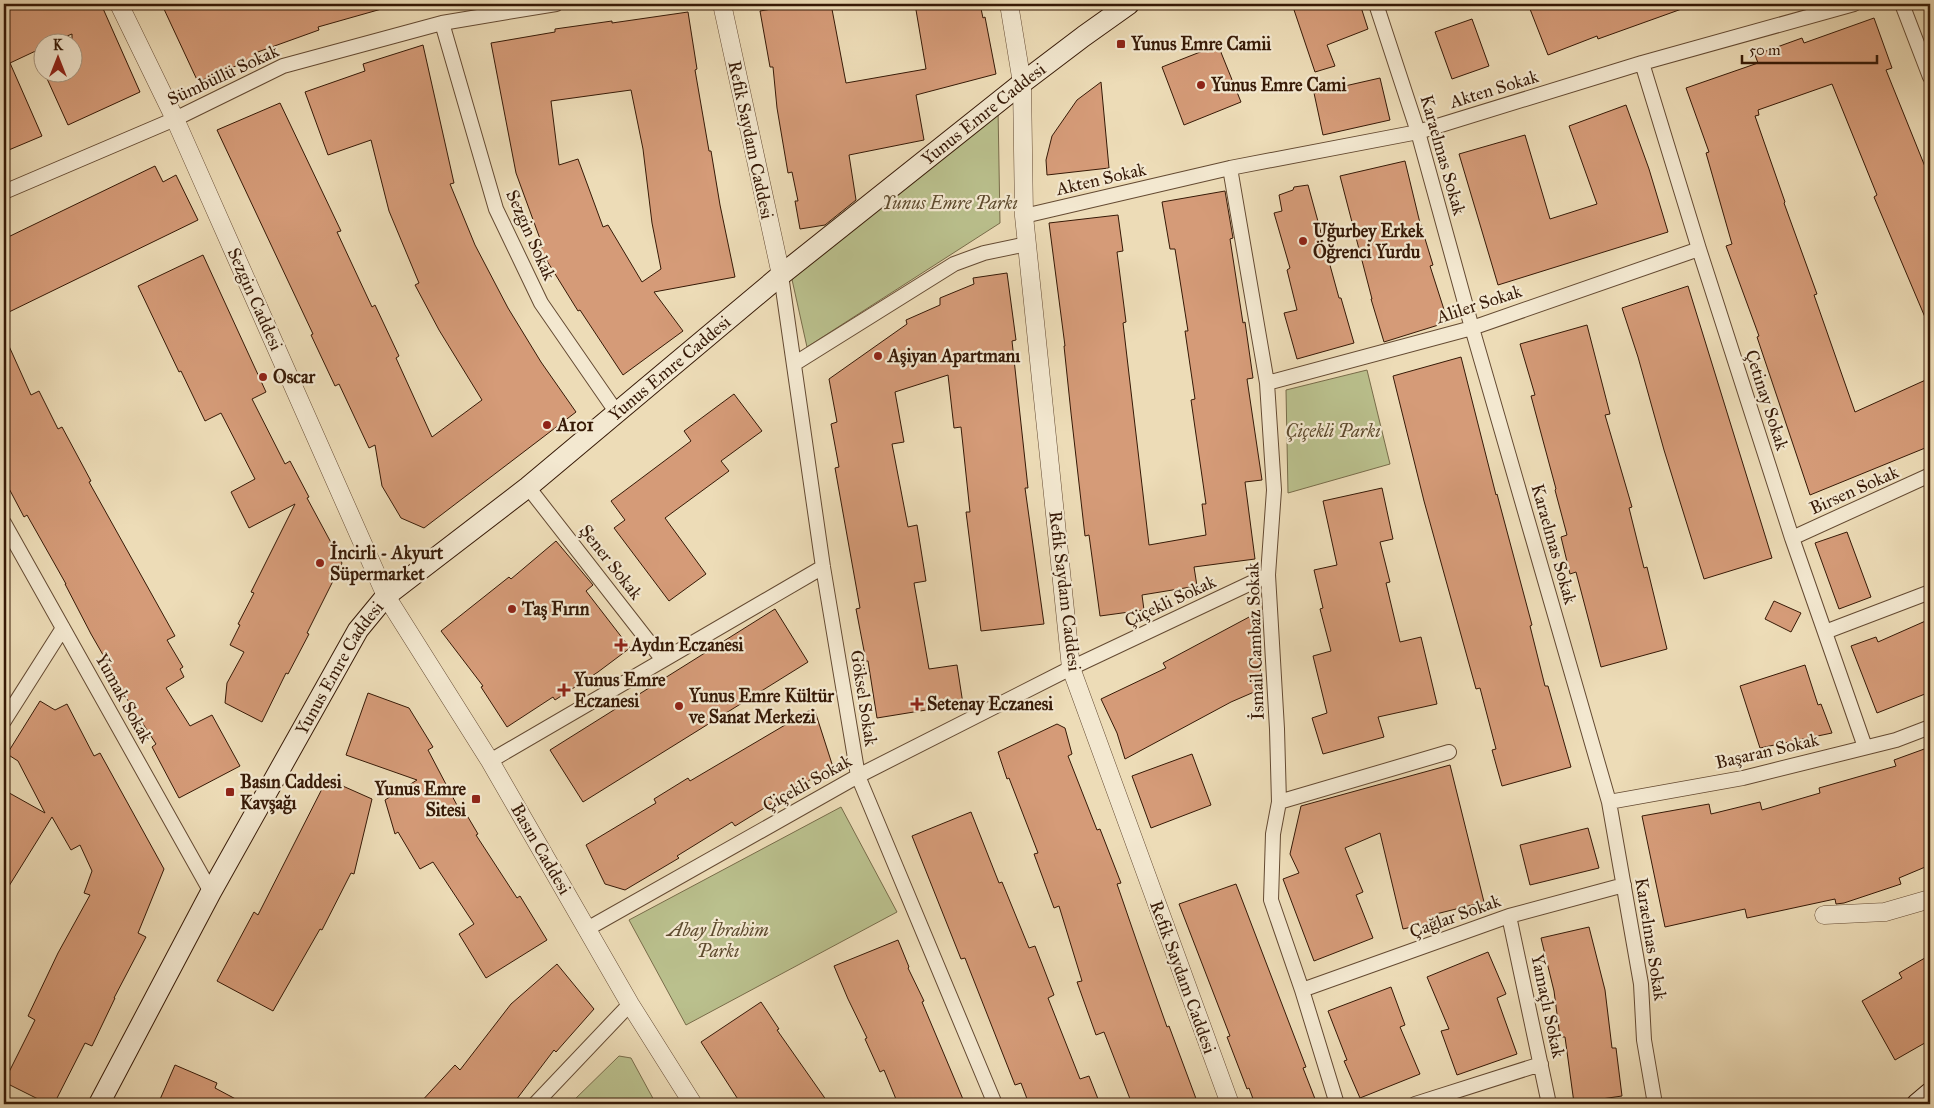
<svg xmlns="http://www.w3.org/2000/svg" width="1934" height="1108" font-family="'IM FELL Great Primer',serif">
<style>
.green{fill:#bac08d;stroke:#786c4a}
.building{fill:#d59b78;stroke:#361906;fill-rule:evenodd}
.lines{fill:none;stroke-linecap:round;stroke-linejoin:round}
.minor-casing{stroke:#644a32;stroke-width:16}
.tertiary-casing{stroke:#644a32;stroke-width:19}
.secondary-casing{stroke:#361906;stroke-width:22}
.minor{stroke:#f3e8d0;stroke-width:14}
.tertiary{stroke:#f3e8d0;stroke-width:18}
.secondary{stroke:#f3e8d0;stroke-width:20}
.poi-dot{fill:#8f2418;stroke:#f3e8d0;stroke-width:2}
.labels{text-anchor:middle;stroke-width:4.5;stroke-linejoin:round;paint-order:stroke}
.poi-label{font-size:18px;font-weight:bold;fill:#361906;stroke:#f3e8d0;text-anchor:start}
.street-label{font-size:18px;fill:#361906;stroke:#f3e8d0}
.park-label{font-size:18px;font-style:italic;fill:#5e4b2e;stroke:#f3e8d0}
</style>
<rect width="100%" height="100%" fill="#eddcb7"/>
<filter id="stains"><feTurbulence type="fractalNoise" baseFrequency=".004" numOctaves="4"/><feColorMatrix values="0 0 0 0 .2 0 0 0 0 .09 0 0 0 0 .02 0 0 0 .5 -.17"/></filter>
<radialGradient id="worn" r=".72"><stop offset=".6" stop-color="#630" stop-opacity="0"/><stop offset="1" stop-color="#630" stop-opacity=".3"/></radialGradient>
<path class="green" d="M998 108 1000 223 807 347 791 275Z
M1367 370 1390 464 1288 493 1286 390Z
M841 807 897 912 686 1025 629 920Z
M619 1056 631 1058 656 1104H570Z"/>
<path class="building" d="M4 4H101L140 92 68 125 44 72H72V34L52 42H42V48L10 63 42 136 4 152Z
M172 4H384L385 8 318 27 319 30 255 53 257 57 198 82 163 7Z
M801 4H831L846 83 926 69 915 4H980L983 18 985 17 996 74 916 95 924 140 849 155 856 200 825 225 800 229 795 201H798L792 172 788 173 777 108 773 67H770L760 11Z
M1292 4H1360L1368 29 1327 45 1335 66 1315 72Z
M1528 4H1690V6L1598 39 1597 36 1548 55Z
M688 12 697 69 695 70 709 151H711L720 205 735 277 654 292 683 331 623 375 580 310 578 311 539 248 543 247 516 173 491 43 555 32V29L612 21V23ZM631 90 643 149 652 223 661 269 642 282 608 225 603 227 578 159 559 165 551 101Z
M1874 18 1892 68 1886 70 1930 179V329L1874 197 1877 195 1832 84 1758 110 1759 115 1755 116 1785 202 1784 203 1817 294 1814 295 1855 412 1930 378V446L1810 495 1757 337 1759 336 1726 246 1732 244 1706 153 1709 152 1686 88 1758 63 1755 55 1802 38 1804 43Z
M1472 19 1489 66 1452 79 1435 32Z
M423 45 454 183 450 184 475 245 508 308 541 362 576 412 424 528 401 518 382 486 375 445 369 448 339 384 335 386 311 335 313 334 217 130 280 103 341 231 337 232 372 307 375 305 399 356 396 358 432 437 482 400 439 330 415 285 419 283 389 211 371 140 328 155 305 92 365 71 363 64Z
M1218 45 1241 102 1184 125 1162 67Z
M1380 78 1390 120 1323 135 1314 93Z
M1101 82 1109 168 1047 175 1046 160 1052 136 1077 100Z
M1626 105 1649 169 1668 232 1498 285 1459 154 1525 135 1550 219 1597 204 1569 126Z
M1405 161 1419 219 1433 265 1430 266 1448 322 1384 342 1371 299H1372L1340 176Z
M155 166 163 182 176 175 198 220 9 312 4 301V239Z
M1308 185 1339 298H1341L1354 343 1297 359 1284 313 1297 310 1287 270 1290 268 1274 213 1282 211 1279 195 1293 190 1294 187Z
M1225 191 1233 238 1230 239 1243 323 1245 322 1253 378 1247 379 1262 480 1245 482 1255 559 1194 567 1197 586 1142 595 1144 610 1100 616 1089 535 1085 536 1071 413 1064 346H1065L1049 223 1118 215 1123 251 1117 252 1126 322 1123 323 1149 545 1206 535 1202 504H1206L1191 400 1195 399 1185 331H1188L1175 249H1170L1162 202Z
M203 255 266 392 252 399 285 464 290 461 309 497 307 498 342 563 307 633 309 634 288 674 286 673 262 722 225 703 227 683 244 652 230 645 240 625 238 624 254 593 251 592 295 504 249 528 231 492 255 479 221 413 205 421 181 371 179 372 138 286Z
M1007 273 1016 340 1012 341 1028 488H1025L1044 624 981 631 966 512H970L961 427 954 428 948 375 895 392 904 442 892 444 908 527 917 525 926 581 914 583 929 669 957 665 963 704 877 718 868 661H866L856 609 860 608 835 468 839 467 831 424 837 422 829 379 907 324 906 320 940 305V298L974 284 973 278Z
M1688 286 1772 558 1704 579 1664 450 1638 357 1622 308Z
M1587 325 1610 414 1605 415 1632 507 1629 508 1644 568 1647 567 1667 649 1601 667 1576 572 1570 574 1561 537 1567 535 1555 490 1556 489 1531 396 1535 395 1520 344Z
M4 335 31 395 39 391 58 429 62 427 91 481 89 482 175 636 167 640 183 667 180 669 184 677 166 688 190 726 212 715 240 766 179 798 152 747 156 744 116 682 118 681 91 634 65 584H66L27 515 24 517 4 479Z
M1461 357 1496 495 1497 494 1532 625 1530 626 1545 686H1548L1571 767 1502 786 1492 750 1496 749 1480 688 1476 689 1424 501 1393 376Z
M734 394 762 431 721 461 729 471 665 518 706 574 669 601 614 528 625 520 611 501 691 441 684 431Z
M1382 488 1393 539 1380 542 1390 582 1386 583 1400 642 1421 637 1437 704 1378 717 1384 737 1323 754 1312 718 1327 713 1313 656 1331 651 1320 609 1323 608 1314 570 1337 565 1323 501Z
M1847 532 1871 597 1839 609 1815 543Z
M556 541 593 585 586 591 630 648 598 672 555 700 553 697 507 727 481 687 483 686 441 631 509 577 511 579Z
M1774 601 1801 613 1791 632 1765 619Z
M775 609 808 662 583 802 550 750Z
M1251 616 1259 631 1261 689 1231 702 1125 759 1117 733 1101 699 1166 668 1163 663Z
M1930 619V692L1877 713 1851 646 1876 637 1878 642Z
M1805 665 1818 705 1821 704 1832 733 1760 748 1740 686Z
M368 693 409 708 433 747 428 750 459 809 462 807 478 834 476 835 517 898 520 896 547 940 486 978 459 934 474 924 433 862 420 869 398 832 395 834 385 800 417 780 346 755Z
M40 701 55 710 67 704 94 756 100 753 164 869 138 933 146 937 114 998H115L92 1046 85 1043 54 1104H48L4 1082 35 1020 28 1016 58 953 90 895 84 893 92 871 80 845 71 850 52 817 4 894V790L45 813 18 761 7 754Z
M814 708 833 767 783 795 784 796 735 826 732 822 677 856 679 858 625 890 605 884 586 845 656 803 654 799 688 778 690 781Z
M1057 724 1065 728 1072 754 1068 756 1097 830 1100 829 1121 883 1117 884 1139 948 1167 1027 1169 1026 1198 1104H1132L1104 1032 1096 1035 1077 982 1082 981 1059 906 1054 908 1034 854 1038 853 1009 778 1007 779 998 752Z
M1927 748 1930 757V865L1899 878 1901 884 1844 903 1836 904 1835 899 1747 918 1745 909 1665 927 1642 816 1709 804 1711 814 1760 802 1762 810 1820 793 1819 788 1896 766 1894 760Z
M1192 754 1211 805 1151 828 1132 776Z
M1450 765 1484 902 1436 914 1438 921 1403 929 1380 833 1345 848 1363 892 1356 895 1373 938 1314 961 1283 879 1299 873 1290 854 1301 806Z
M327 779 372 799 354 874 351 873 322 930 320 929 273 1011 217 981 254 912 258 915Z
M971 812 999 883 1002 882 1029 948 1035 946 1054 995 1048 998 1080 1079 1089 1076 1100 1104H1029L1021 1083 1015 1085 965 958 961 959 912 836Z
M1588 828 1599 868 1530 885 1520 845Z
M1236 884 1306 1067 1303 1068 1317 1104H1255L1249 1088 1247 1089 1227 1037 1230 1036 1179 904Z
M1589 927 1605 990 1612 1048H1616L1622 1096 1574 1103 1565 1037H1560L1554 991 1541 938Z
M898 940 909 967 908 968 924 1001 922 1002 965 1104H898L884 1070 880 1072 865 1039 867 1038 848 999 834 966Z
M1488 952 1506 994 1497 998 1517 1054 1457 1075 1441 1031 1449 1029 1427 977Z
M1930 955V1040L1895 1060 1862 1001 1902 978 1899 973Z
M557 964 594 1009 556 1052 554 1050 513 1104H419L455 1065 460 1070 511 1004Z
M1391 987 1405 1025 1400 1027 1420 1074 1360 1098 1344 1061 1347 1060 1328 1011Z
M761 1002 779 1029 777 1030 829 1104H741L701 1042Z
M175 1065 217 1083 215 1088 245 1104H158Z"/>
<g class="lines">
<defs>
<path id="minor" d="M1376 4 1418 132 1472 328 1609 802 1641 984 1644 1040 1655 1104
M1902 4 1930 77
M442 23 496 209 541 303 617 413
M1642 63 1699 249 1792 538 1865 747
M1230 168 1267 383 1274 490 1268 575 1277 729 1279 802 1273 834 1271 900 1302 990 1337 1104
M4 192 175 119 283 66 442 23 556 4
M1024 216 1230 168 1418 132 1642 63 1854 4
M781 275 823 567 858 776 995 1104
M794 364 954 264 984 253 1027 244
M1267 383 1472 328 1699 249
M528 487 663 660
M4 523 211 892
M1792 538 1930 475
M1825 632 1930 592
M4 721 63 628
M490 761 823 567
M1279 802 1449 752
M1609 802 1743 778 1896 740 1930 727
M1509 916 1549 1104
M587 929 858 776 1071 668 1268 575
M1302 990 1509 916 1624 885
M535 1104 630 1004
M1415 1104 1541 1064"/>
<path id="tertiary" d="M119 4 175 119 386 596 490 761 630 1004 693 1104
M722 4 781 275
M1009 4 1022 83 1024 216 1071 668 1230 1104
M1824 915 1885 912 1930 899"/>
<g id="secondary">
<path id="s1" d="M99 1104 211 892 358 630 386 596 528 487 781 275 1022 83 1084 36 1129 4"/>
<path d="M1917 1104 1930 1093"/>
</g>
</defs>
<use href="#minor" class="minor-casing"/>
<use href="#tertiary" class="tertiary-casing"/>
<use href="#secondary" class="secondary-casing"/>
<use href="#minor" class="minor"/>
<use href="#tertiary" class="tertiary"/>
<use href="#secondary" class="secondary"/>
</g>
<g class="poi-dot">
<rect x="1116" y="39" width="10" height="10" rx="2.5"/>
<circle cx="1201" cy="85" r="5"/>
<circle cx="1303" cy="241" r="5"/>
<circle cx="878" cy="356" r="5"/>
<circle cx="263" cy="377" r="5"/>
<circle cx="547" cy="425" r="5"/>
<circle cx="320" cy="563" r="5"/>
<circle cx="512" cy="609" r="5"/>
<path d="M618.5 637.5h5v5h5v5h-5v5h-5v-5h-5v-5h5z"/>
<path d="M561.5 682.5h5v5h5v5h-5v5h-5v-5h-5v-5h5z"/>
<path d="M914.5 696.5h5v5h5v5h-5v5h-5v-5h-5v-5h5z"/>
<circle cx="679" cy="706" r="5"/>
<rect x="225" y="787" width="10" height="10" rx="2.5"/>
<rect x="471" y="794" width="10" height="10" rx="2.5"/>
</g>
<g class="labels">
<g class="poi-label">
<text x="1131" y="50">Yunus Emre Camii</text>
<text x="1211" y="91">Yunus Emre Cami</text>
<text x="1313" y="237">Uğurbey Erkek<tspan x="1313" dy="21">Öğrenci Yurdu</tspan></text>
<text x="888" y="362">Aşiyan Apartmanı</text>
<text x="273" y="383">Oscar</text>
<text x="557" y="431">A101</text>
<text x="330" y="559">İncirli - Akyurt<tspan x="330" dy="21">Süpermarket</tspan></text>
<text x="522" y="615">Taş Fırın</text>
<text x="631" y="651">Aydın Eczanesi</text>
<text x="574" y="686">Yunus Emre<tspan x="574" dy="21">Eczanesi</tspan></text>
<text x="689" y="702">Yunus Emre Kültür<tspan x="689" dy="21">ve Sanat Merkezi</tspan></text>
<text x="927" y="710">Setenay Eczanesi</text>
<text x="240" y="788">Basın Caddesi<tspan x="240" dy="21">Kavşağı</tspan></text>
<text x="466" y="795" text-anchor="end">Yunus Emre<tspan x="466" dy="21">Sitesi</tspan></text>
</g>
<g class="street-label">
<text transform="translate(223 75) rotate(-25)" y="6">Sümbüllü Sokak</text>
<text transform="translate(1494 89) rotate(-17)" y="6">Akten Sokak</text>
<text dy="6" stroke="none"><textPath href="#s1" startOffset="1352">Yunus Emre Caddesi</textPath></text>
<text transform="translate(751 140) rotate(78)" y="6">Refik Saydam Caddesi</text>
<text transform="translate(1443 155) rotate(74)" y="6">Karaelmas Sokak</text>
<text transform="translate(1101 179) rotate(-13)" y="6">Akten Sokak</text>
<text transform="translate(531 235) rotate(66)" y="6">Sezgin Sokak</text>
<text transform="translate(255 299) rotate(66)" y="6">Sezgin Caddesi</text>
<text transform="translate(1479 304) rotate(-18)" y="6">Aliler Sokak</text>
<text dy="6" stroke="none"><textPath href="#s1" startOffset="948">Yunus Emre Caddesi</textPath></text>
<text transform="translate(1767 400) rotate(72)" y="6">Çetinay Sokak</text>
<text transform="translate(1854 490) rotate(-24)" y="6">Birsen Sokak</text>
<text transform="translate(1554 544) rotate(74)" y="6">Karaelmas Sokak</text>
<text transform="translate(611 562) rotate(52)" y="6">Şener Sokak</text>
<text transform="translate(1065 591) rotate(83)" y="6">Refik Saydam Caddesi</text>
<text transform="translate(1170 601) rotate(-25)" y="6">Çiçekli Sokak</text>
<text transform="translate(1255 641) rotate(-92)" y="6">İsmail Cambaz Sokak</text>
<text dy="6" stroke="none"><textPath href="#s1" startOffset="498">Yunus Emre Caddesi</textPath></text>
<text transform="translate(124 698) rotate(61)" y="6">Yumak Sokak</text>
<text transform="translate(864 698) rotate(81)" y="6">Göksel Sokak</text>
<text transform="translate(1767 751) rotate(-13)" y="6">Başaran Sokak</text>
<text transform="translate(807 783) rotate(-29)" y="6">Çiçekli Sokak</text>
<text transform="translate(541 849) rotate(60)" y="6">Basın Caddesi</text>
<text transform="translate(1455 916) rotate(-20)" y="6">Çağlar Sokak</text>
<text transform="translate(1651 939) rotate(81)" y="6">Karaelmas Sokak</text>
<text transform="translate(1183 977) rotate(70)" y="6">Refik Saydam Caddesi</text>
<text transform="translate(1548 1006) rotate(78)" y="6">Yamaçlı Sokak</text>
</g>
<g class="park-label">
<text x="950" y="209">Yunus Emre Parkı</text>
<text x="1333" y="437">Çiçekli Parkı</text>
<text x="718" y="936">Abay İbrahim<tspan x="718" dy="21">Parkı</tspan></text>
</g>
</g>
<rect width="1934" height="1108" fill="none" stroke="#eddcb7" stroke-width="20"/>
<rect x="5" y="5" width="1924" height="1098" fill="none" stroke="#361906" stroke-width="2.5"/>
<rect x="10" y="10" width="1914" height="1088" fill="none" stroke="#361906"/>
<g transform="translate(58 58)"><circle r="24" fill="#f3e8d0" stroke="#a7957f"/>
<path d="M0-4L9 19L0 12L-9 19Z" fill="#8f2418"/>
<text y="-8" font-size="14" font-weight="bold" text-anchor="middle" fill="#361906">K</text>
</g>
<path d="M1742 55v8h135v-8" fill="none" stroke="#361906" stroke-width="2.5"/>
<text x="1749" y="55" font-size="15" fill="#361906" stroke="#f3e8d0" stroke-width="4" paint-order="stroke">50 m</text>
<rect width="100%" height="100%" filter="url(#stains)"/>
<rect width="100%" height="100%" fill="url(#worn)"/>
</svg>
